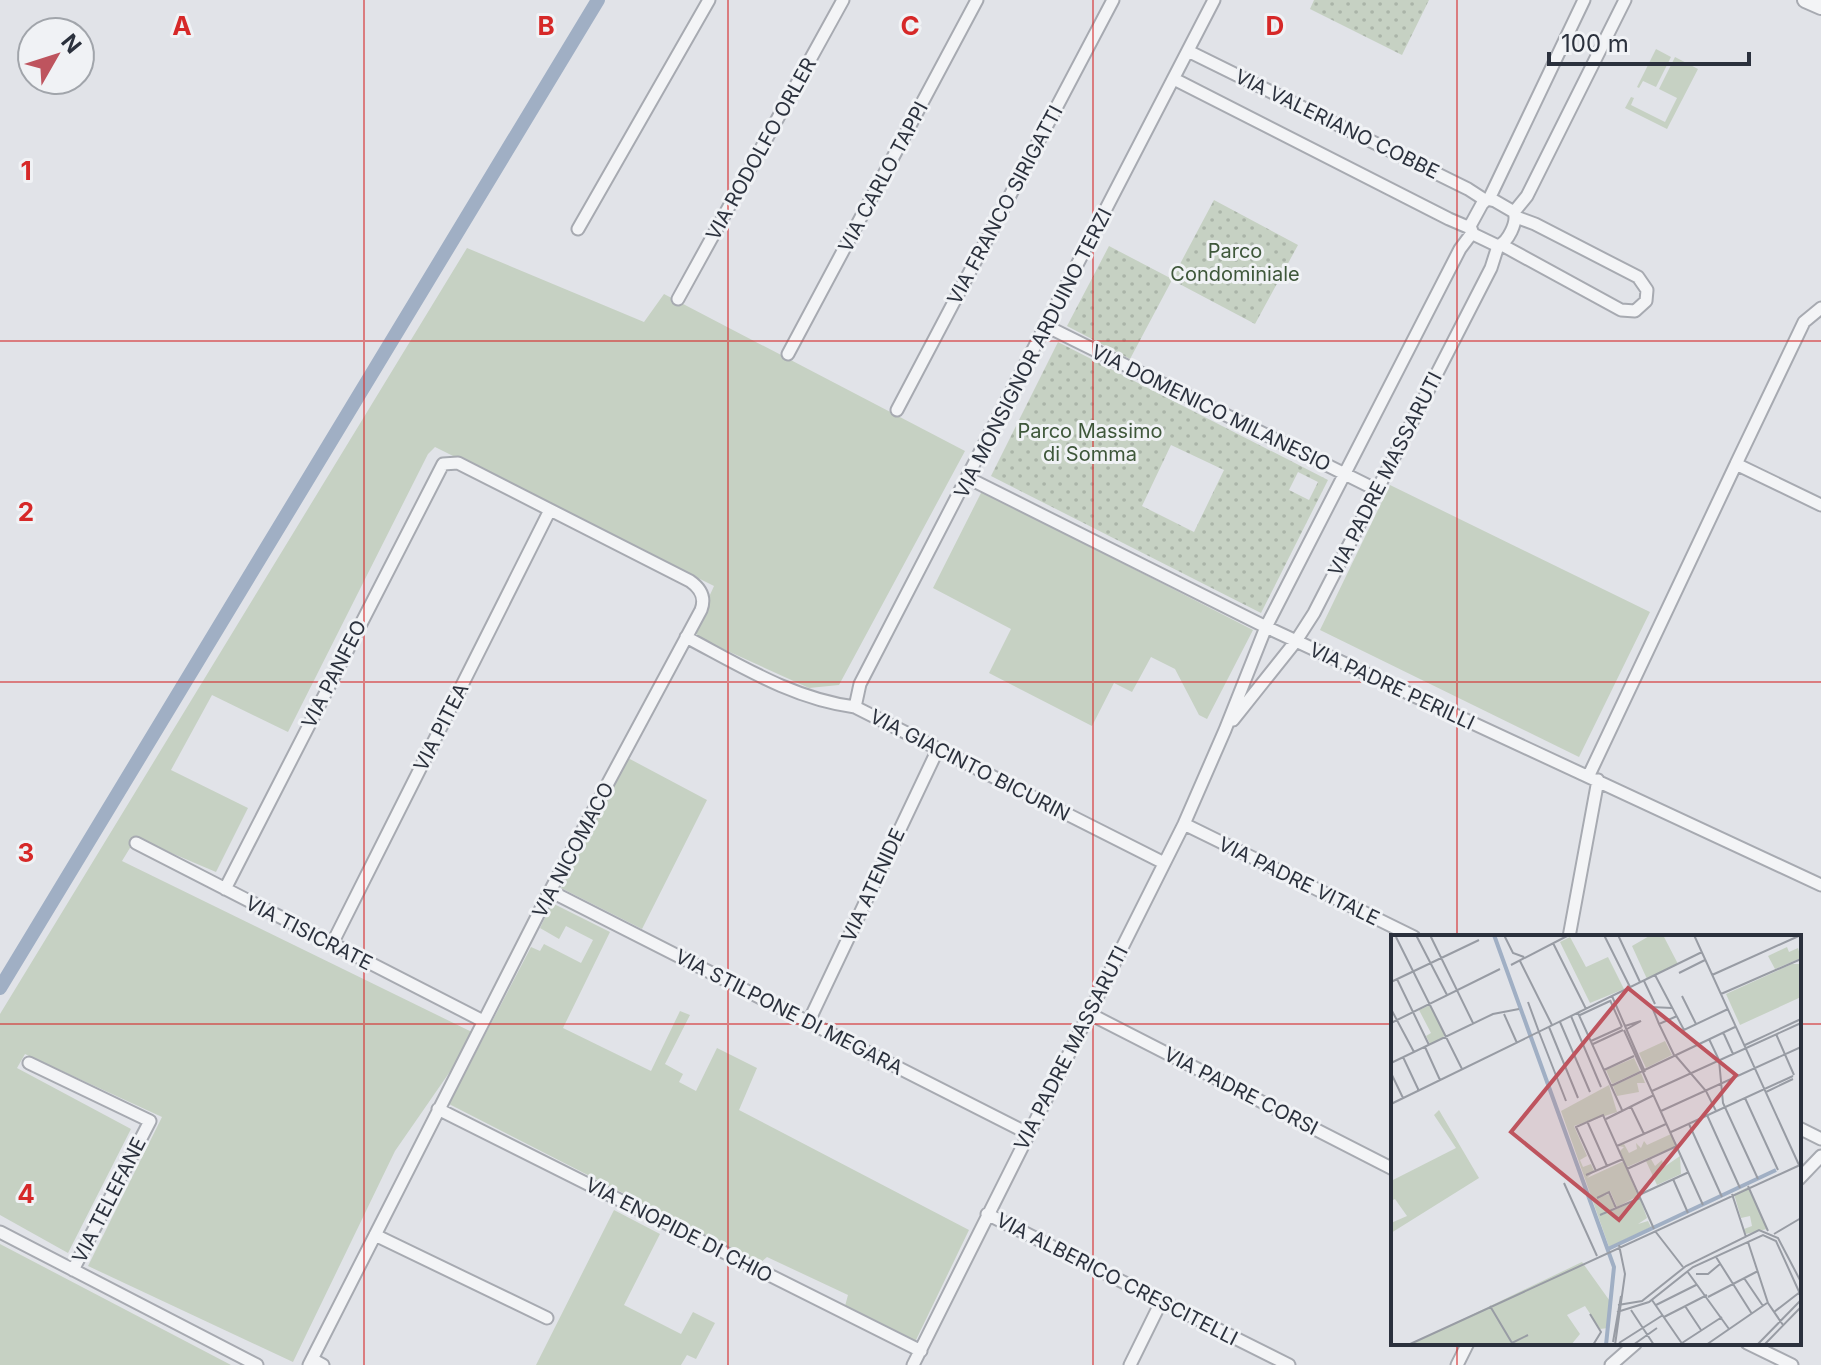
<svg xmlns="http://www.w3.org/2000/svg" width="1821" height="1365" font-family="Inter,sans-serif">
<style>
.grass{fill:#c6d1c3}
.park{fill:url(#park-dots);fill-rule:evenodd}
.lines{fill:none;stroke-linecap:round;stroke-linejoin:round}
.canal{stroke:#a0afc4;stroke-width:14}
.minor-casing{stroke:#a7aab1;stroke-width:15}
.tertiary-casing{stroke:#a7aab1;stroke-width:18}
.minor{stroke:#f3f4f6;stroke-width:11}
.tertiary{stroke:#f3f4f6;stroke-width:14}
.grid{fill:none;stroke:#d62828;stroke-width:2;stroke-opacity:0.55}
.labels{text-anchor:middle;stroke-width:6;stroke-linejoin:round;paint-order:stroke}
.street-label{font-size:20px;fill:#2b313d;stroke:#f0f2f5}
.park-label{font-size:20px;fill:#3e573a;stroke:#f0f2f5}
.inset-river{fill:none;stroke:#a0afc4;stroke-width:4}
.inset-road{fill:none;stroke:#989ca4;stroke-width:2}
.view{fill:#be545e;fill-opacity:0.15;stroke:#be545e;stroke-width:4}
.inset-edge{fill:none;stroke:#2b313d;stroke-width:4}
.grid-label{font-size:26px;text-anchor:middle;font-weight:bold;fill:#d62828;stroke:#f0f2f5;stroke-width:6;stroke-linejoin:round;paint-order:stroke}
</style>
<defs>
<pattern id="park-dots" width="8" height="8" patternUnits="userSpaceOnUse" patternTransform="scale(2)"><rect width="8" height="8" fill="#c6d1c3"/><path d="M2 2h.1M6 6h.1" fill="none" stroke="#aab4a8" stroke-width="1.8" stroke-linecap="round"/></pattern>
</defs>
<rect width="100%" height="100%" fill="#e1e3e8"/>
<path class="grass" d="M1656 49 1671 57 1656 87 1643 81 1639 88 1637 87Z
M1675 57 1698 69 1667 129 1625 108 1631 97 1634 98 1631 105 1665 122 1677 98 1659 89Z
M467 248 644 322 664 294 965 451 839 685 809 688 699 638 694 630 714 586 435 447 428 454 288 732 212 695 171 770 248 808 216 872 136 838 122 861 476 1034 395 1151 293 1362 88 1266 162 1117 25 1054 17 1068 131 1129 68 1253 0 1215V1014Z
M1390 485 1650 612 1579 757 1320 630Z
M982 491 1253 630 1207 719 1199 715 1175 669 1151 657 1132 692 1114 683 1092 726 989 673 1011 629 933 588Z
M628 758 707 800 642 929 561 888Z
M552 903 610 932 563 1028 651 1071 680 1011 690 1015 665 1064 683 1074 679 1082 696 1091 717 1048 757 1068 739 1110 969 1230 915 1342 845 1306 848 1295 767 1257 760 1263 449 1104 531 947 540 951 544 944 581 963 593 940 566 926 559 939 540 928Z
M614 1210 660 1234 624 1305 681 1334 693 1312 715 1323 696 1359 687 1355 681 1365H536Z
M0 1244 231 1365H0Z"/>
<path class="park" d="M1314 0H1429L1402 55 1310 9Z
M1214 200 1298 245 1255 324 1172 280 1130 359 1067 326 1109 246 1172 279Z
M1058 342 1328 480 1261 613 991 476ZM1171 445 1224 470 1194 532 1142 506ZM1298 472 1318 482 1309 500 1289 490Z"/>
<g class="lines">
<path class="canal" d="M0 988 598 0"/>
<defs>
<path id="minor" d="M1188 51 1468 189 1485 200
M1174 79 1449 219 1470 228
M1489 199 1584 0
M1514 212 1527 196 1625 0
M578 229 709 0
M1502 245 1621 310 1635 311 1646 301 1647 290 1638 277 1535 224 1516 217
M1498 246 1473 234 1470 226 1482 204 1487 199 1495 201 1514 212
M1498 246C1508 242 1518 222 1514 212
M678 299 843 0
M1046 326 1377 490
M788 354 977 0
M897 410 1113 0
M1736 464 1804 322 1821 308
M968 478 1266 627 1821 885
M686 637C741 666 793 699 855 707L1164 863
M855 707 860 684 1214 0
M1233 720 1296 641 1314 613 1491 268 1498 246
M1589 775 1736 464 1821 505
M1184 824 1414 937
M136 843 483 1021
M225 889 443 464 458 463 690 581C700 588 706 597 701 610L550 891 309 1365
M550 891 1027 1133
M1569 937 1598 780
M332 944 550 510
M1090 1014 1393 1169
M809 1021 938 749
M29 1063 150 1121 73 1270
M438 1109 921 1351
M1799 1128 1821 1139
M1799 1179 1821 1156
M987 1214 1289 1365
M0 1232 257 1365
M375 1235 547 1318
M1747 1343 1792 1365
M312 1359 323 1365
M913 1365 1184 824 1225 730 1266 627 1460 249 1472 233
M1130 1365 1161 1302
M1457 1365 1468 1343
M1611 1365 1636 1343"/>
<path id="tertiary" d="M1805 0 1821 7"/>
</defs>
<use href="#minor" class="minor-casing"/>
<use href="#tertiary" class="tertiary-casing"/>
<use href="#minor" class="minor"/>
<use href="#tertiary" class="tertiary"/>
</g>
<path class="grid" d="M364 0V1365M728 0V1365M1093 0V1365M1457 0V937M0 341H1821M0 682H1821M0 1024H1393M1799 1024H1821M1457 1343V1365"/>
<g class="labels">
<g class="street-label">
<text transform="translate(1337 124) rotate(26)" y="7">VIA VALERIANO COBBE</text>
<text transform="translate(761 149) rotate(-61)" y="7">VIA RODOLFO ORLER</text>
<text transform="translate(883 177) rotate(-62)" y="7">VIA CARLO TAPPI</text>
<text transform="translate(1005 205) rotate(-62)" y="7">VIA FRANCO SIRIGATTI</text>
<text transform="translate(1033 353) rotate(-63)" y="7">VIA MONSIGNOR ARDUINO TERZI</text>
<text transform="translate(1211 408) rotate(26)" y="7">VIA DOMENICO MILANESIO</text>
<text transform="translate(1385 474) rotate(-63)" y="7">VIA PADRE MASSARUTI</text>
<text transform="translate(334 674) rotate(-63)" y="7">VIA PANFEO</text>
<text transform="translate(1392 686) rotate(25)" y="7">VIA PADRE PERILLI</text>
<text transform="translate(441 727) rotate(-63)" y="7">VIA PITEA</text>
<text transform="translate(970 765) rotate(27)" y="7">VIA GIACINTO BICURIN</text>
<text transform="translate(573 850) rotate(-62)" y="7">VIA NICOMACO</text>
<text transform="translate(1299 881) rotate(26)" y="7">VIA PADRE VITALE</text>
<text transform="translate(873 885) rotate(-65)" y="7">VIA ATENIDE</text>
<text transform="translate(309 933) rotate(27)" y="7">VIA TISICRATE</text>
<text transform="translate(789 1012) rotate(27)" y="7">VIA STILPONE DI MEGARA</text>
<text transform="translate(1071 1048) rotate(-63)" y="7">VIA PADRE MASSARUTI</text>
<text transform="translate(1241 1091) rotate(27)" y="7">VIA PADRE CORSI</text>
<text transform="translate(109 1200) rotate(-63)" y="7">VIA TELEFANE</text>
<text transform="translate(679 1230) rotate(27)" y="7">VIA ENOPIDE DI CHIO</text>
<text transform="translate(1117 1279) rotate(27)" y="7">VIA ALBERICO CRESCITELLI</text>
</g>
<g class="park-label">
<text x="1235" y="258">Parco<tspan x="1235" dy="23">Condominiale</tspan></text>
<text x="1090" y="438">Parco Massimo<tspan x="1090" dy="23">di Somma</tspan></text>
</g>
</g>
<g transform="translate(1391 935)">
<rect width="410" height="410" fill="#e1e3e8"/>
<path d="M260 0H272L287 29 256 44 241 11ZM179 2 195 32 217 22 233 54 199 68 169 7ZM39 70 54 101 39 109 35 101 40 98 28 75ZM274 106 281 120 255 133 248 118ZM250 138 254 148H246L248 157 226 161 222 151ZM218 150 226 177 183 191 196 221 189 225 192 232 200 229 203 236 196 243 233 226 229 216 233 212 227 211 233 209 238 218 246 214 245 208 250 213 253 206 256 210 280 199 285 211 236 232 233 228 247 261 226 272 219 256 205 263 218 259 224 272 209 281 249 264 256 283 247 289 257 286 260 292 218 312 170 176ZM48 175 88 243 0 298V288L16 281 4 264 0 266V246L65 213 43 180ZM289 221 290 239 266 250 255 226 260 224 264 231 271 225 273 232ZM191 327 221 369 217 393 209 394 194 371 176 380 189 399 180 410H18Z" fill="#c6d1c3"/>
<path d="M396 12 398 17 407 13 410 23 384 34 377 21ZM401 29H410V62L349 90 335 59ZM243 123 249 136 221 149 215 135ZM357 252 376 294 355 299 353 294 361 291 359 281 350 283 343 259Z" fill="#c6d1c3"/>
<path class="inset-river" d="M103 0 223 332 215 410M217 314 385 235"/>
<path class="inset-road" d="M25 0 56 60M39 0 82 88M113 0 122 18 133 22M213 0 239 52M227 0 249 47M303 0 408 230M5 2 71 134M162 8 195 74M129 26 161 90M120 30 178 0M288 38 314 25M264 40 293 95 337 74M321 40 410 0M6 44 38 110M253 46 264 69M0 47 88 5M330 59 410 24M221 61 234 91M291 61 305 89M219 65 231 92M137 67 148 97M0 74 23 117M187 78 231 175M113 79 126 108M189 80 219 66M180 81 210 152M169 87 199 157M0 88 109 34M268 89 261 72 281 73M234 91 254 137M234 91 250 86 236 94M158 92 187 163M233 95 312 270M148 97 175 166M332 97 342 119M385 99 403 140M318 104 328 125 332 168 367 244M200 106 231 92M202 109 232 95M354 110 410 84M34 112 49 145M283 120 268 89 286 81M284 120 315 156 325 176M12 122 28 156M0 128 102 79 128 74M213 135 243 121M0 138 12 163M220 151 344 92M261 156 410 88M375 157 402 144M354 163 387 235M0 169 311 17M240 172 253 199M270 176 410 112M316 180 349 253M215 184 263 160M196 186 216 231M298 189 331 262M280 197 402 141M226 211 275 189M236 234 286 211M205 236 185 192 212 180 263 294M195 240 232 224M282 244 297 278M173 248 206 321M357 251 377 296M341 259 355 302M248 260 298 237M206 263 218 257 225 273M209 280 249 263M264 296 292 332M383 299 410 283M357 307 377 368 392 390M325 322 361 379M296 336 338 394M305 339H317L329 329M353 343 372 371M317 362 367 336M261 365 292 410M227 370 251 366 295 331 368 295 387 303 410 347M265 370 305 350M99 371 121 408 137 400M294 371 310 395M240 375 263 410M226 377 258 367 302 332 372 300 385 306 410 361M383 377 409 357M199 379 210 397 202 410M273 382 316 360M222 407 230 361M228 408 272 380M291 408 331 382M17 410 409 230M224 410 234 339 228 310M242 410 266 393M315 410 376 368M366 410 410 365M373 410 410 372"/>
<path class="view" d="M237 53 345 140 228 285 120 197Z"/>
<rect width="410" height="410" class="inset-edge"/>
</g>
<g class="grid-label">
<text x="182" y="35">A</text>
<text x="546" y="35">B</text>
<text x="910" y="35">C</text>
<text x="1275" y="35">D</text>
<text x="26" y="180">1</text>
<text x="26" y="521">2</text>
<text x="26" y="862">3</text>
<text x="26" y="1203">4</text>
</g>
<g transform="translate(56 56) rotate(51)"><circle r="38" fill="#f0f2f5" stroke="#a1a5ab" stroke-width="2"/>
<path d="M0-6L14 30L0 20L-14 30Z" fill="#be545e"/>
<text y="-12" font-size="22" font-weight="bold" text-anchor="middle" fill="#2b313d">N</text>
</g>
<path d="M1549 52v12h200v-12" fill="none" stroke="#2b313d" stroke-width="4"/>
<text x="1561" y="52" font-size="24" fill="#2b313d" stroke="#f0f2f5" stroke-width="6" paint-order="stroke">100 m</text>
</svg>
